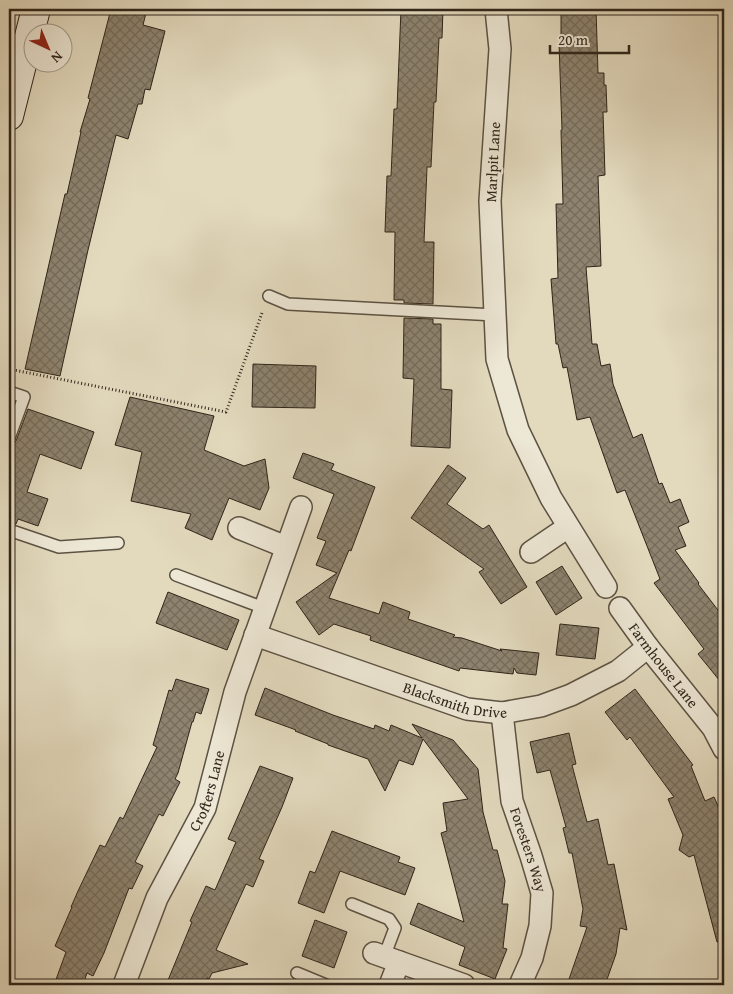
<svg xmlns="http://www.w3.org/2000/svg" width="733" height="994" font-family="'Gentium Book Plus',serif">
<style>
.building{fill:url(#building-cross-hatch);stroke:#2f251a}
.lines{fill:none;stroke-linecap:round;stroke-linejoin:round}
.lane-casing{stroke:#5c5243;stroke-width:14}
.street-casing{stroke:#5c5243;stroke-width:24}
.secondary-casing{stroke:#2f251a;stroke-width:30}
.path{stroke:#2f251a;stroke-width:3;stroke-dasharray:1 2.5;stroke-linecap:butt}
.lane{stroke:#ede7d5;stroke-width:11}
.street{stroke:#ede7d5;stroke-width:21}
.secondary{stroke:#ede7d5;stroke-width:28}
.labels{text-anchor:middle;stroke-width:4.5;stroke-linejoin:round;paint-order:stroke}
.street-label{font-size:15px;fill:#2f251a;stroke:#ede7d5}
</style>
<defs>
<pattern id="building-cross-hatch" width="8" height="8" patternUnits="userSpaceOnUse" patternTransform="scale(1.25)"><rect width="8" height="8" fill="#8d836f"/><path d="M0 0l8 8M0 8l8-8" fill="none" stroke="#746b5a"/></pattern>
</defs>
<rect width="100%" height="100%" fill="#e3dabe"/>
<filter id="stains"><feTurbulence type="fractalNoise" baseFrequency=".004" numOctaves="4"/><feColorMatrix values="0 0 0 0 .2 0 0 0 0 .09 0 0 0 0 .02 0 0 0 .5 -.17"/></filter>
<radialGradient id="worn" r=".72"><stop offset=".6" stop-color="#630" stop-opacity="0"/><stop offset="1" stop-color="#630" stop-opacity=".3"/></radialGradient>
<path class="building" d="M111 9H147L143 25 165 31 150 90 145 89 142 104H138L128 139 116 135 88 250 60 376 25 369 65 194H67L81 132H80L90 99 88 98Z
M401 9H443L442 38H439L436 102H434L431 167H427L424 242H434L433 304 404 303V300H394L395 232H385L387 176H391L394 109H397Z
M561 9H596L598 73H604V85H606L607 112H603L605 175 598 176 601 266 586 267 592 344H597L601 366 610 364 613 384 633 438 642 434 659 484 662 483 670 503 680 499 685 512 689 522 678 527 686 546 675 550 699 583 698 584 724 618V686L698 654 704 649 654 583 660 579 625 490 617 493 590 417 577 420 567 367 563 368 558 344H556L551 279 558 278 556 204H563L561 130H562L559 43H561Z
M404 318 433 319V324H441V389L452 390 450 448 411 446 414 379 403 378Z
M253 364 316 366 315 408 252 407Z
M130 397 214 416 204 450 244 466 265 459 269 488 260 510 229 498 212 540 185 528 191 514 131 501 142 452 115 445Z
M28 409 94 432 81 469 40 454 27 492 48 499 38 526 18 519 16 524 9 523V445L13 444 16 441Z
M303 453 334 464 331 470 375 487 351 551 349 550 329 598 379 614 383 602 410 612 408 619 455 635 453 637 462 638 502 651 500 649 539 653 536 675 517 673 514 668 513 674 460 668 459 671 370 640 371 636 334 624 319 635 296 602 337 573 316 565 326 541 317 538 334 494 293 478Z
M448 465 466 478 447 504 483 529 489 525 527 587 501 604 479 572 484 569 411 518Z
M562 566 582 598 556 615 536 582Z
M168 592 239 620 227 650 156 623Z
M560 624 599 628 595 659 556 655Z
M176 679 209 689 201 714 196 712 193 722H192L178 773 175 779 180 782 163 816 159 814 135 862 143 866 132 889 129 888 104 953 93 976 87 973 83 985H54L66 952 55 946 72 907H71L78 891 100 845 105 847 120 817 123 819 157 747 153 745 169 690 172 691Z
M265 688 333 715 374 729 375 725 389 731 391 725 422 738 412 724 453 740 478 769 483 812 493 850H497L505 881 502 904H508L503 948 507 949 495 979 459 965 465 947 410 924 418 903 464 922 441 833 447 831 443 803 468 799 423 739 413 765 399 760 385 791 368 759 328 745V744L295 731 296 730 255 715Z
M635 689 693 765 691 766 705 801 714 797 724 819V941L717 942 694 855 689 857 679 850 683 835 668 799 674 797 630 737 627 740 605 712Z
M569 733 576 764 572 765 587 822 598 819 608 865 614 864 627 930 620 928 616 954 605 985H567L587 927 580 926 583 909 572 853H569L563 828 566 827 550 770 537 773 530 742Z
M260 766 293 778 282 807 259 859 264 861 253 887 246 884 216 950 248 964 212 973 209 979 207 978 204 985H166L192 922 190 921 206 886 215 890 236 842 228 839Z
M332 831 400 857 398 862 415 868 405 895 340 871 324 913 298 903 310 871 315 873Z
M315 920 347 932 334 968 302 956Z"/>
<g class="lines">
<defs>
<path id="lane" d="M269 296 288 304 495 315
M9 392 24 397 9 438
M9 530 59 547 118 543
M176 575 264 608
M352 904 389 919 395 928 384 957
M297 973 326 985"/>
<g id="street">
<path d="M496 9 500 49 490 201 497 359 518 430 551 498 606 587"/>
<path d="M239 528 286 547"/>
<path d="M531 552 568 527"/>
<path id="s1" d="M620 608 648 647 713 728 724 749"/>
<path id="s2" d="M255 635 467 709 502 713 541 706 571 695 618 671 648 647"/>
<path id="s3" d="M502 713 512 801 531 856 542 893 540 926 532 958 520 985"/>
<path d="M374 953 464 985"/>
<path id="s4" d="M124 985 157 898 205 808 235 692 301 507"/>
<path d="M390 985 399 962"/>
</g>
<path id="secondary" d="M9 116 36 9"/>
</defs>
<use href="#lane" class="lane-casing"/>
<use href="#street" class="street-casing"/>
<use href="#secondary" class="secondary-casing"/>
<path class="path" d="M9 369 226 412 262 313"/>
<use href="#lane" class="lane"/>
<use href="#street" class="street"/>
<use href="#secondary" class="secondary"/>
</g>
<g class="labels">
<g class="street-label">
<text transform="translate(493 162) rotate(-87)" y="5">Marlpit Lane</text>
<text dy="5" stroke="none"><textPath href="#s1" startOffset="72">Farmhouse Lane</textPath></text>
<text dy="5" stroke="none"><textPath href="#s2" startOffset="211">Blacksmith Drive</textPath></text>
<text dy="5" stroke="none"><textPath href="#s4" startOffset="212">Crofters Lane</textPath></text>
<text dy="5" stroke="none"><textPath href="#s3" startOffset="140">Foresters Way</textPath></text>
</g>
</g>
<rect width="733" height="994" fill="none" stroke="#e3dabe" stroke-width="30"/>
<rect x="10" y="10" width="713" height="974" fill="none" stroke="#2f251a" stroke-width="2.5"/>
<rect x="15" y="15" width="703" height="964" fill="none" stroke="#2f251a"/>
<g transform="translate(48 48) rotate(136)"><circle r="24" fill="#ede7d5" stroke="#a1998a"/>
<path d="M0-4L9 19L0 12L-9 19Z" fill="#8f2418"/>
<text y="-8" font-size="14" font-weight="bold" text-anchor="middle" fill="#2f251a">N</text>
</g>
<path d="M550 45v8h79v-8" fill="none" stroke="#2f251a" stroke-width="2.5"/>
<text x="558" y="45" font-size="15" fill="#2f251a" stroke="#ede7d5" stroke-width="4" paint-order="stroke">20 m</text>
<rect width="100%" height="100%" filter="url(#stains)"/>
<rect width="100%" height="100%" fill="url(#worn)"/>
</svg>
